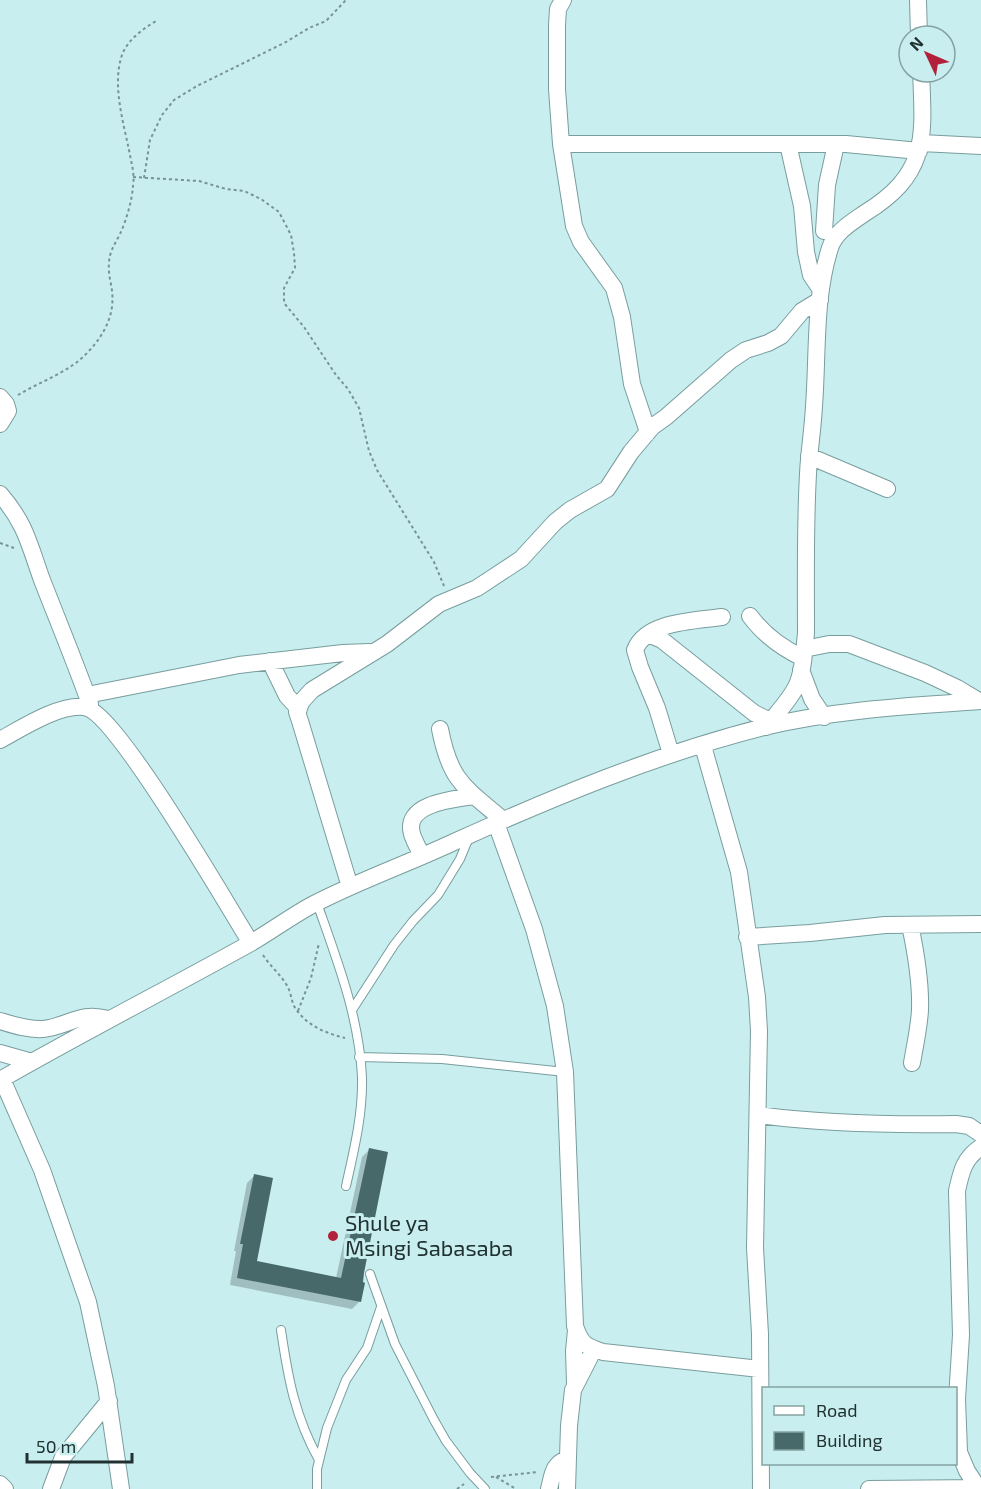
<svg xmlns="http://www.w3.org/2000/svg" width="981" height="1489" font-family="'Exo 2',sans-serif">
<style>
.shadow{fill:#0003}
.building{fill:#47696a}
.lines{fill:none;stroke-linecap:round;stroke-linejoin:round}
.lane-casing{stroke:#799d9e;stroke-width:10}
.street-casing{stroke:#799d9e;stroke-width:18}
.path{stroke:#789393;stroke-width:2;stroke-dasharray:3 3;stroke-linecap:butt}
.lane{stroke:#fff;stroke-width:8}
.street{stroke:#fff;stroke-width:16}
.poi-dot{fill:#b3203a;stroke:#c8eeef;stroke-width:2}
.labels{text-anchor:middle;stroke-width:6;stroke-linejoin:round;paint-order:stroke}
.poi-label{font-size:22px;fill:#213030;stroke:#c8eeef;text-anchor:start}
</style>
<rect width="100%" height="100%" fill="#c8eeef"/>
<path class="shadow" d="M369 1150 359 1302 352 1309 230 1285 236 1251H234L247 1183 254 1176 255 1262 336 1278 362 1157Z"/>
<path class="building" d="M369 1148 388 1152 364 1273 363 1282 365 1283 361 1302 237 1278 243 1244H240L254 1174 273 1178 257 1261 341 1278Z"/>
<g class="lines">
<defs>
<path id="lane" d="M317 903C337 960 359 1016 362 1077 363 1114 354 1150 346 1186
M352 1010 394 945 413 921 438 895 460 859 470 835
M359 1057 442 1059 565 1072
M370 1274 395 1344 434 1420 446 1441 470 1473 485 1489
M281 1330C288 1378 295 1417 319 1460
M317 1489V1469L327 1428 346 1380 367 1348 381 1307"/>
<path id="street" d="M563 0 558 9 557 25V89L561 144 574 226 581 242 614 288 622 317 632 384 648 432
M918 0 919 36
M921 143 981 146
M561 144H846L919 151
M788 144 802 206 806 252 811 275 821 290
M824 231 827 185 836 144
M0 397 6 404 8 411 0 424
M809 456 887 489
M0 494C26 524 29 544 42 580 58 621 75 662 90 704
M750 616C764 635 782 648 803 658
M648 634 662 640 754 713 770 721
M804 649 829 644H849L925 673 957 688 979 701
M270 661 287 696 299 709
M801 670 812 699 824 717
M87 695 239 665 343 653 370 652
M766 727C776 714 790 700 797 685 804 669 804 650 806 633 806 580 805 527 808 474 809 451 813 428 814 406 818 353 814 298 830 248 835 232 852 222 865 213 928 174 924 139 921 72
M440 729C450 781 464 787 503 820
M0 740C22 728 59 704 84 707 116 711 228 907 251 943
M703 746 739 872 757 997 759 1031 755 1248 760 1334 761 1489
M671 754 657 708 640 667 635 650C646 621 695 621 722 617
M496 823 534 929 555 1006 565 1072 575 1326C581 1344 585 1346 603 1352L760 1369
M422 856C419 849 414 841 412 834 403 803 455 799 474 796
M350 887 300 721 297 712 302 701 312 690 387 644 439 604 477 588 521 559 555 522 570 510 607 489 631 452 652 427 666 417 731 360 746 350 768 343 781 336 802 311 820 300
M910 925C916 953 921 981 920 1010 919 1028 915 1045 912 1063
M747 937 810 933 885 925 981 924
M0 1021C13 1025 29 1030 43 1029 70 1026 79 1011 108 1019
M0 1053 32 1062
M2 1079 42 1170 88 1302 106 1386 121 1489
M0 1080C82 1033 166 990 249 944 270 932 290 917 312 905 358 881 407 864 454 842 554 797 657 754 764 727 835 710 908 706 981 701
M758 1115C824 1124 890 1125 956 1124L969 1126 981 1134
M575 1383 574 1351 576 1330
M0 1484 5 1489
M978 1488 967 1471 959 1452 957 1399 961 1335 957 1191C961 1172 964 1158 981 1147
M51 1489 63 1457 109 1401
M549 1489C553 1474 552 1465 568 1458
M567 1489 569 1426 573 1390 594 1349
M869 1489 981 1488"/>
</defs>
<use href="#lane" class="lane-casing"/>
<use href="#street" class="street-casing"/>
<path class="path" d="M133 177 199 181 226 189 244 191 261 199 279 212 291 235 294 253 295 268 284 288V303L304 327 336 375 348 389 359 408 369 451 377 470 434 562 444 586
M144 178 150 140 162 115 174 100 197 86 286 42 309 28 326 21 346 0
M18 395C41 381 70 372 88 352 104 335 115 315 112 291 111 282 108 273 109 264 109 252 115 244 120 234 126 221 132 201 133 186 135 173 131 162 129 150 123 121 112 84 122 55 128 39 144 28 158 20
M0 543 14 548
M263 955C270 966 280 974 286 984 291 991 291 1000 294 1006 305 1025 325 1033 345 1038
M298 1011 311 978 319 943
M491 1477 538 1472
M496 1477 516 1489
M457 1489 464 1484"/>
<use href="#lane" class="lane"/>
<use href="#street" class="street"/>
</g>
<circle class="poi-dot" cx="333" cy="1236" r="6"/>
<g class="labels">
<g class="poi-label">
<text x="345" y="1231">Shule ya<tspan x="345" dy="25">Msingi Sabasaba</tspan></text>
</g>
</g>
<rect x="762" y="1387" width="195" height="78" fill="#c8eeef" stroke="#85a2a3" stroke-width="1.5"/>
<rect x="774" y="1406" width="30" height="9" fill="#ffffff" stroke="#85a2a3" stroke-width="1.5"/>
<text x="816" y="1417" font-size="18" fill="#213030">Road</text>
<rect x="774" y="1432" width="30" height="18" fill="#47696a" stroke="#85a2a3" stroke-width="1.5"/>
<text x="816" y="1447" font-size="18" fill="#213030">Building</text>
<g transform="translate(927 54) rotate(314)"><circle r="28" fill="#c8eeef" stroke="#85a2a3" stroke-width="1.5"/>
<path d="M0-4.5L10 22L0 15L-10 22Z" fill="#b3203a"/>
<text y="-9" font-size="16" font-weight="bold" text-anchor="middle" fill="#213030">N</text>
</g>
<path d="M27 1453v9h105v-9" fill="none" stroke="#213030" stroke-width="3"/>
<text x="36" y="1453" font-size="18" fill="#213030" stroke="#c8eeef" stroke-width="4.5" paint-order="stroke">50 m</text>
</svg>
